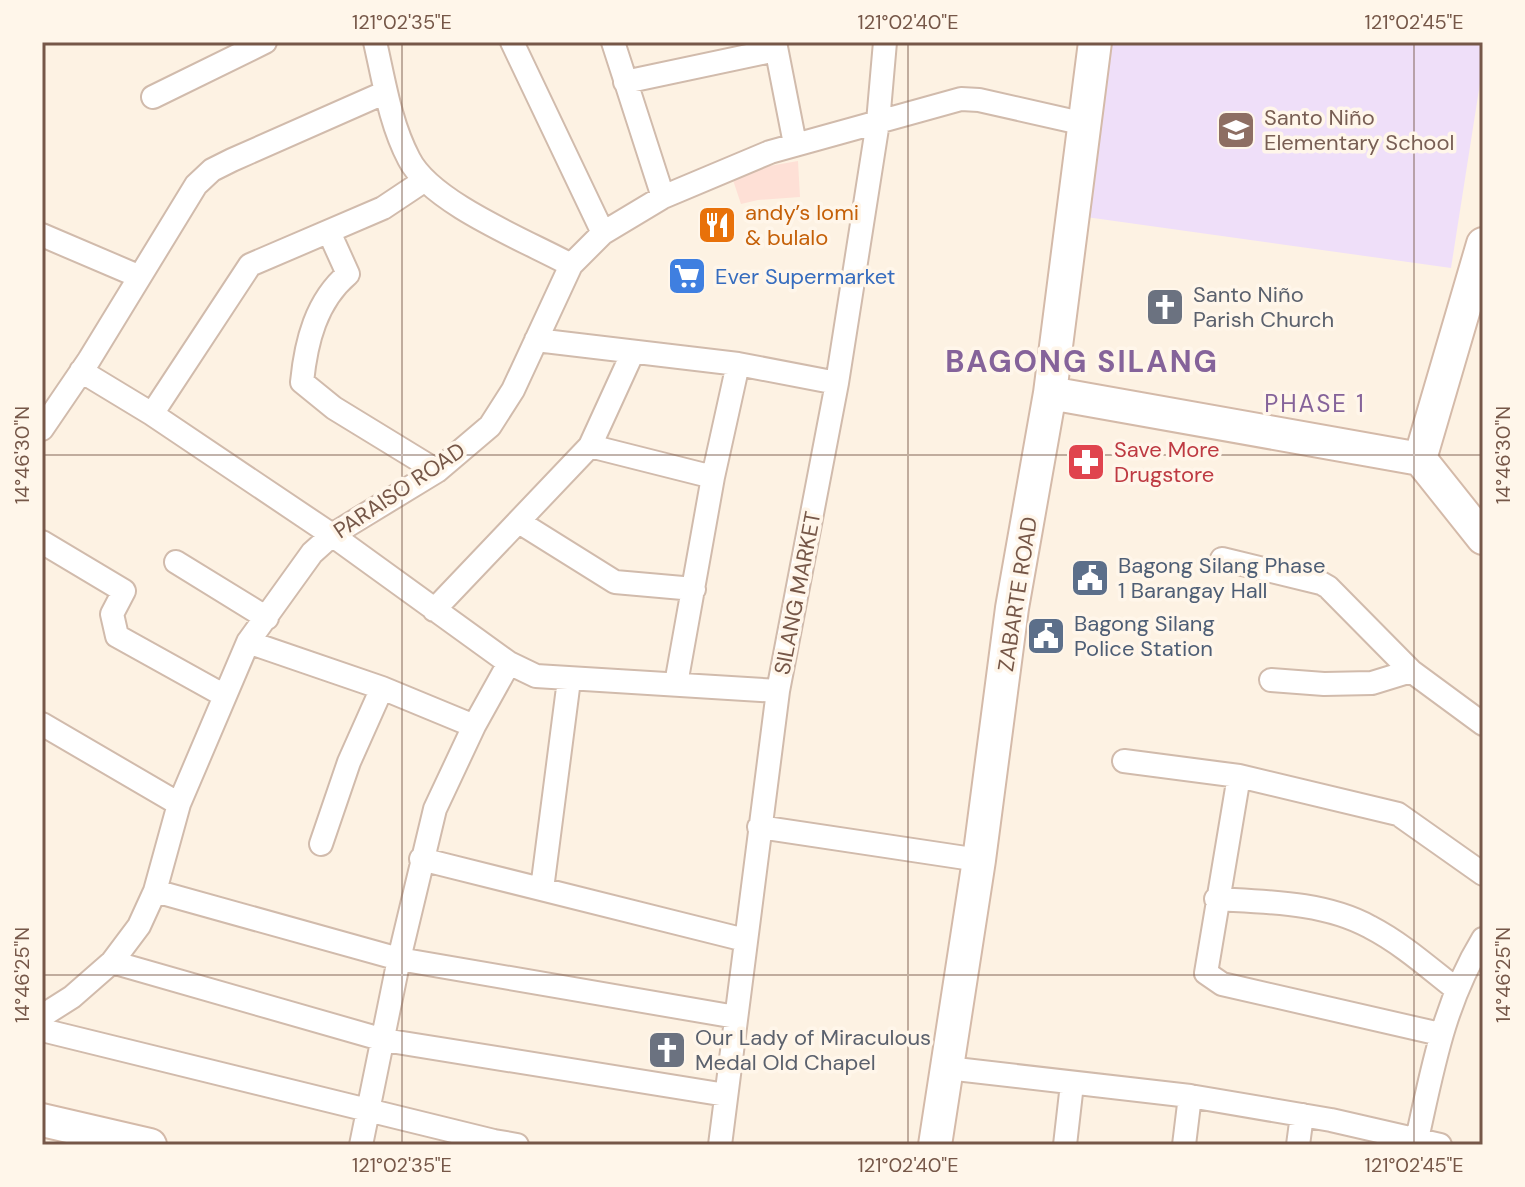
<svg xmlns="http://www.w3.org/2000/svg" width="1525" height="1187" font-family="'DM Sans',sans-serif">
<style>
.commercial{fill:#fee0d6}
.education{fill:#efdff9}
.lines{fill:none;stroke-linecap:round;stroke-linejoin:round}
.street-casing{stroke:#d1bbac;stroke-width:26}
.secondary-casing{stroke:#d4baa9;stroke-width:36}
.street{stroke:#fff;stroke-width:22}
.secondary{stroke:#fff;stroke-width:32}
.ticks{fill:none;stroke:#765748;stroke-width:2;stroke-opacity:0.45}
.labels{text-anchor:middle;stroke-width:7;stroke-linejoin:round;paint-order:stroke}
.education-label{font-size:22px;fill:#785e54;stroke:#fff6ea;text-anchor:start}
.food-label{font-size:22px;fill:#c56008;stroke:#fff6ea;text-anchor:start}
.shop-label{font-size:22px;fill:#366cbe;stroke:#fff6ea;text-anchor:start}
.worship-label{font-size:22px;fill:#5b616d;stroke:#fff6ea;text-anchor:start}
.health-label{font-size:22px;fill:#be3a42;stroke:#fff6ea;text-anchor:start}
.street-label{font-size:22px;fill:#765748;stroke:#fff6ea}
.service-label{font-size:22px;fill:#4e5e75;stroke:#fff6ea;text-anchor:start}
.neighbourhood-label{font-size:24px;letter-spacing:2px;fill:#85639a;stroke:#fff6ea}
.district-label{font-size:30px;font-weight:bold;letter-spacing:2px;fill:#85639a;stroke:#fff6ea}
.neatline{fill:none;stroke:#765748;stroke-width:3}
.ticks-label{font-size:20px;text-anchor:middle;fill:#765748}
</style>
<rect width="100%" height="100%" fill="#fdf2e3"/>
<path class="commercial" d="M798 161 800 197 758 200 741 204 732 177 758 168Z"/>
<path class="education" d="M1110 42H1483V64L1451 268 1086 217Z"/>
<g class="lines">
<defs>
<path id="street" d="M375 42C384 81 390 123 409 159 431 203 527 241 571 265
M512 42 603 233
M613 42 663 197
M775 42 795 144
M625 82 776 50
M153 97 265 42
M329 232 348 274C316 301 306 342 302 382L334 408 437 471
M42 235 138 276
M536 340 738 364 837 383
M81 371 152 414 332 535 509 663 536 676 778 691
M152 414 250 265 383 208 425 180
M42 429 89 360 196 185 212 170 232 160 386 92
M590 446 713 477
M519 522 615 582 694 589
M42 542 124 591 112 614 117 636 225 696
M1222 559 1321 583 1328 587 1411 671 1483 724
M176 562 267 618
M434 610 590 446 633 352
M248 642 382 688 474 726
M1271 680 1324 684 1372 683 1411 671
M676 684 713 477 738 364
M42 724 179 804
M1124 761 1239 776 1398 814 1483 874
M1239 776 1206 973 1222 984 1440 1034
M759 827 979 860
M321 844 349 762 382 688
M421 859 745 940
M542 889 569 680
M155 891 399 959 736 1017
M1216 899C1267 902 1325 902 1370 927 1401 943 1428 967 1456 989
M112 962 384 1040 726 1095
M42 1016 72 997 112 962 139 926 155 891 179 804 248 642 312 553 332 535 437 471 490 426 513 390 571 265 603 233 663 197 770 152 961 99 979 100 1085 124
M42 1030 494 1141 517 1145
M947 1068 1190 1096 1331 1120 1440 1145
M1417 1139C1433 1067 1444 1003 1483 939
M361 1145 399 959 435 809 474 726 509 663
M720 1145 778 691 837 383 878 122 885 42
M1065 1145 1072 1084
M1184 1145 1190 1096
M1298 1145 1302 1115"/>
<path id="secondary" d="M1050 393 1420 459
M1420 459 1483 244
M1420 459 1483 538
M42 1120 150 1145
M935 1145 979 860 1012 608 1050 393 1095 42"/>
</defs>
<use href="#street" class="street-casing"/>
<use href="#secondary" class="secondary-casing"/>
<use href="#street" class="street"/>
<use href="#secondary" class="secondary"/>
</g>
<path class="ticks" d="M402 42V1145M908 42V1145M1414 42V1145M42 455H1483M42 975H1483"/>
<defs>
<symbol id="school-square" viewBox="-11 -11 22 22"><rect x="-9" y="-9" width="18" height="18" rx="4" fill="#8d6e63" stroke="#fff6ea"/><path d="M0-5L7-2L0 1L-7-2ZM-4 1L0 2.5L4 1V4Q0 6-4 4Z" fill="#fff"/></symbol>
<symbol id="restaurant-square" viewBox="-11 -11 22 22"><rect x="-9" y="-9" width="18" height="18" rx="4" fill="#e8710a" stroke="#fff6ea"/><path d="M-5-6h1v4h1v-4h1v4h1v-4h1v5L-1.5 .5V6h-2V.5L-5-1ZM5-6V6H3V1.5H1.5Q1.5-4 5-6Z" fill="#fff"/></symbol>
<symbol id="supermarket-square" viewBox="-11 -11 22 22"><rect x="-9" y="-9" width="18" height="18" rx="4" fill="#3f7fe0" stroke="#fff6ea"/><path d="M-6-5.5h2.5l.6 2H6L4.5 2H-2.5L-4.4-4H-6ZM-1.5 3.2a1.3 1.3 0 1 0 .1 0ZM3 3.2a1.3 1.3 0 1 0 .1 0Z" fill="#fff"/></symbol>
<symbol id="church-square" viewBox="-11 -11 22 22"><rect x="-9" y="-9" width="18" height="18" rx="4" fill="#6b7280" stroke="#fff6ea"/><path d="M-1.2-6h2.4v3.5h3.3v2.4h-3.3V6h-2.4V-.1h-3.3v-2.4h3.3Z" fill="#fff"/></symbol>
<symbol id="pharmacy-square" viewBox="-11 -11 22 22"><rect x="-9" y="-9" width="18" height="18" rx="4" fill="#e0444e" stroke="#fff6ea"/><path d="M-2-6h4v4h4v4h-4v4h-4v-4h-4v-4h4Z" fill="#fff"/></symbol>
<symbol id="civic-square" viewBox="-11 -11 22 22"><rect x="-9" y="-9" width="18" height="18" rx="4" fill="#5c6f8a" stroke="#fff6ea"/><path d="M-.6-6.5H3V-4.5H.6V-3L4-1V1h2V6H-6V1h2V-1L-.6-3ZM-1.2 2.5V6h2.4V2.5Z" fill="#fff"/></symbol>
</defs>
<g fill-rule="evenodd">
<use href="#school-square" x="1214" y="108" width="44" height="44"/>
<use href="#restaurant-square" x="695" y="203" width="44" height="44"/>
<use href="#supermarket-square" x="665" y="254" width="44" height="44"/>
<use href="#church-square" x="1143" y="285" width="44" height="44"/>
<use href="#pharmacy-square" x="1064" y="440" width="44" height="44"/>
<use href="#civic-square" x="1068" y="556" width="44" height="44"/>
<use href="#civic-square" x="1024" y="614" width="44" height="44"/>
<use href="#church-square" x="645" y="1028" width="44" height="44"/>
</g>
<g class="labels">
<g class="education-label">
<text x="1264" y="125">Santo Niño<tspan x="1264" dy="25">Elementary School</tspan></text>
</g>
<g class="food-label">
<text x="745" y="220">andy’s lomi<tspan x="745" dy="25">&amp; bulalo</tspan></text>
</g>
<g class="shop-label">
<text x="715" y="284">Ever Supermarket</text>
</g>
<g class="worship-label">
<text x="1193" y="302">Santo Niño<tspan x="1193" dy="25">Parish Church</tspan></text>
<text x="695" y="1045">Our Lady of Miraculous<tspan x="695" dy="25">Medal Old Chapel</tspan></text>
</g>
<g class="health-label">
<text x="1114" y="457">Save More<tspan x="1114" dy="25">Drugstore</tspan></text>
</g>
<g class="street-label">
<text transform="translate(399 490) rotate(-34)" y="8">PARAISO ROAD</text>
<text transform="translate(797 593) rotate(-79)" y="8">SILANG MARKET</text>
<text transform="translate(1017 594) rotate(-81)" y="8">ZABARTE ROAD</text>
</g>
<g class="service-label">
<text x="1118" y="573">Bagong Silang Phase<tspan x="1118" dy="25">1 Barangay Hall</tspan></text>
<text x="1074" y="631">Bagong Silang<tspan x="1074" dy="25">Police Station</tspan></text>
</g>
<g class="neighbourhood-label">
<text x="1315" y="412">PHASE 1</text>
</g>
<g class="district-label">
<text x="1082" y="372">BAGONG SILANG</text>
</g>
</g>
<rect width="1525" height="1187" fill="none" stroke="#fff6ea" stroke-width="88"/>
<rect x="44" y="44" width="1437" height="1099" class="neatline"/>
<g class="ticks-label">
<text x="402" y="29">121°02'35"E</text>
<text x="908" y="29">121°02'40"E</text>
<text x="1414" y="29">121°02'45"E</text>
<text transform="translate(22 455) rotate(-90)" y="7">14°46'30"N</text>
<text transform="translate(1503 455) rotate(-90)" y="7">14°46'30"N</text>
<text transform="translate(22 975) rotate(-90)" y="7">14°46'25"N</text>
<text transform="translate(1503 975) rotate(-90)" y="7">14°46'25"N</text>
<text x="402" y="1172">121°02'35"E</text>
<text x="908" y="1172">121°02'40"E</text>
<text x="1414" y="1172">121°02'45"E</text>
</g>
</svg>
